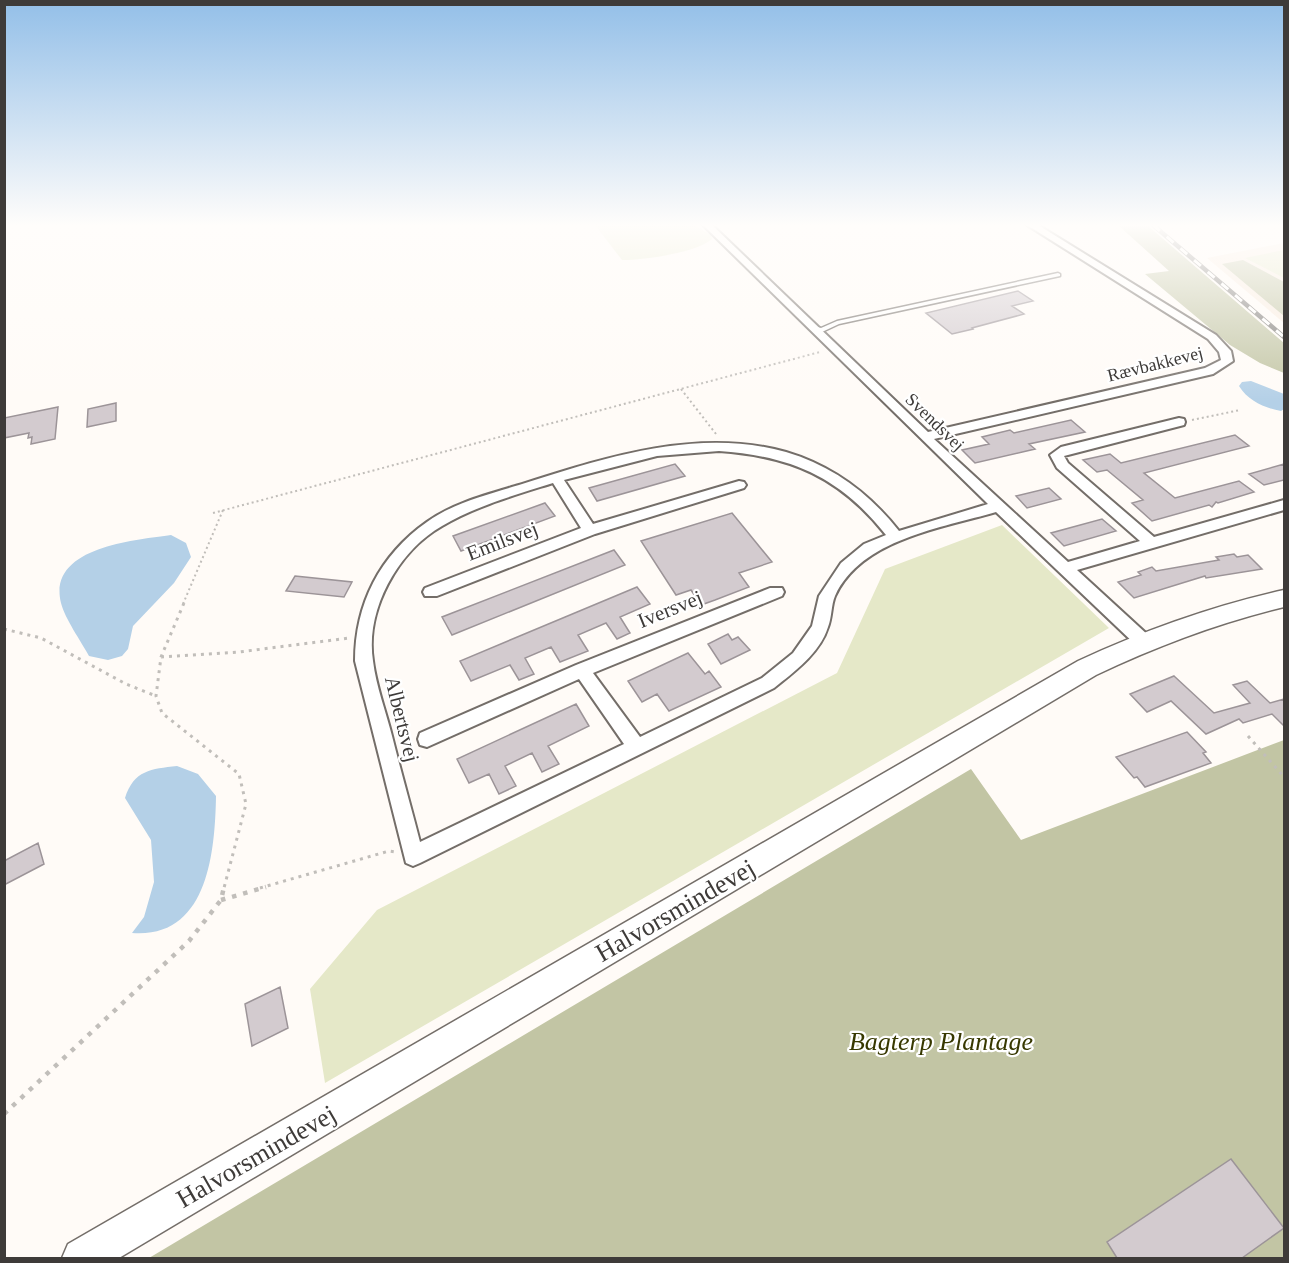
<svg xmlns="http://www.w3.org/2000/svg" width="1289" height="1263" font-family="Georgia,serif">
<style>
.built{fill:#f9ece0}
.green{fill:#e5e8c8}
.forest{fill:#c2c5a4}
.water{fill:#b4d0e7}
.building{fill:#d3cbcf;stroke:#9c9498;stroke-width:1.5}
.lines{fill:none;stroke-linecap:round;stroke-linejoin:round}
.lane-casing{stroke:#746e69;stroke-width:3}
.street-casing{stroke:#746e69;stroke-width:4}
.secondary-casing{stroke:#746e69;stroke-width:3}
.path-far2{stroke:#c1beba;stroke-width:2;stroke-dasharray:2 3;stroke-linecap:butt}
.path-far1{stroke:#c1beba;stroke-width:3;stroke-dasharray:3 5;stroke-linecap:butt}
.path{stroke:#c1beba;stroke-width:4.5;stroke-dasharray:4.5 7;stroke-linecap:butt}
.lane{fill:#fff;fill-rule:evenodd}
.street{fill:#fff;fill-rule:evenodd}
.secondary{fill:#fff;fill-rule:evenodd}
.rail-casing{stroke:#7e7b78;stroke-width:4.5}
.rail{stroke:#fff;stroke-width:3;stroke-dasharray:9;stroke-linecap:butt}
.labels{text-anchor:middle;stroke-width:4.5;stroke-linejoin:round;paint-order:stroke}
.far-street-label{font-size:18px;fill:#3e3b39;stroke:#fff}
.street-label{font-size:21px;fill:#3e3b39;stroke:#fff}
.near-street-label{font-size:26px;fill:#3e3b39;stroke:#fff}
.near-park-label{font-size:26px;font-style:italic;fill:#373800;stroke:#fff}
</style>
<rect width="100%" height="100%" fill="#fffbf7"/>
<path class="built" d="M1284 243V323L1207 258Z"/>
<path class="green" d="M595 225H694L711 235 712 239C696 253 643 260 622 260Z
M1284 250V278L1245 258Z
M1002 525 1109 628 325 1083 310 989 377 910 837 673 885 569Z"/>
<path class="forest" d="M1118 225H1147L1284 343V373L1260 363 1230 345 1145 274 1169 271Z
M1243 260 1284 282V316L1222 264Z
M1284 740V1258H149L971 769 1021 840Z"/>
<path class="water" d="M1251 381 1284 394V409L1281 411C1265 408 1248 401 1239 386L1242 382Z
M171 535 186 543 191 557 174 583 133 626 128 649 122 656 108 660 89 656C81 641 65 619 61 603 47 547 135 540 171 535Z
M177 766 198 774 216 796C215 852 208 939 132 933L144 917 154 882 151 840 125 798C134 770 151 769 177 766Z"/>
<path class="building" d="M1018 291 1033 301 1012 306 1024 314 972 328 973 329 952 334 926 313Z
M116 403V421L87 427 88 409Z
M58 407 55 439 31 444 32 437 28 438 29 433 4 438V418Z
M1071 420 1085 432 1029 444 1035 449 975 463 962 450 989 444 982 437 1010 430 1014 433Z
M1235 435 1249 446 1144 473 1175 498 1239 481 1254 492 1218 503 1216 502 1212 507 1209 505 1152 521 1132 503 1143 500 1107 470 1097 472 1083 460 1110 454 1121 463Z
M675 464 685 476 597 501 589 488Z
M1284 464V480L1264 485 1249 474Z
M1049 488 1061 499 1027 508 1016 496Z
M545 503 555 516 461 551 453 536Z
M732 513 772 562 739 573 749 587 715 600 701 605 691 590 676 595 641 541Z
M1102 519 1116 531 1064 546 1051 533Z
M614 550 625 565 452 635 442 617Z
M1234 554 1237 557 1248 555 1262 569 1206 578 1205 576 1134 598 1118 582 1141 575 1138 572 1152 567 1156 571 1219 560 1216 557Z
M295 576 352 582 344 597 286 591Z
M637 587 650 604 620 617 630 633 617 639 606 623 578 635 588 651 560 662 551 647 525 658 534 674 519 680 510 665 471 681 460 661Z
M728 634 732 640 738 637 750 650 721 664 708 644Z
M688 653 705 674 709 671 721 687 669 711 657 694 642 702 628 681Z
M1174 676 1214 713 1250 703 1233 685 1247 681 1270 703 1284 699V726L1272 714 1243 723 1239 719 1206 734 1171 701 1147 712 1130 694Z
M576 704 589 726 548 746 559 764 542 772 532 753 505 766 516 786 499 794 489 774 469 783 457 759Z
M1187 732 1206 752 1203 753 1211 763 1145 787 1137 777 1134 778 1116 757Z
M38 843 44 864 4 885V861Z
M280 987 288 1028 252 1046 245 1004Z
M1231 1159 1284 1228 1242 1258H1117L1107 1242Z"/>
<g class="lines">
<defs>
<path id="lane" d="M1058 273 1060 274V276L839 324 822 332 810 328 813 326 821 328 837 321Z"/>
<path id="street" d="M703 225H712L928 432 1205 368 1221 360 1219 352 1208 339 1027 225H1038L1216 335 1231 351 1233 361 1213 374 934 439 1068 562 1140 541 1057 468 1050 455 1061 447 1179 418 1184 419 1185 422 1184 425 1064 456 1068 463 1154 537 1284 500V510L1077 570 1149 636 1151 641 1149 646 1143 647 1137 646 996 512C942 528 861 539 835 596 831 605 832 617 828 627 820 653 794 672 774 688L420 863 413 866 406 863 355 661C355 604 380 555 427 522 453 503 489 494 519 485 604 458 697 427 786 452 833 466 869 493 899 531L988 504ZM719 451C791 456 840 477 886 535L864 544 841 563 819 596 812 626 793 653 762 678 640 737 593 673 782 596 784 592 782 588H770L576 665 420 733 418 739 420 745 427 747 579 679 624 744 420 842C411 807 401 772 392 736 386 712 376 686 373 661 365 610 398 551 442 526 476 506 515 495 553 483L581 528 425 588 423 592 425 596H437L595 534 744 488 746 485 744 482 739 481 593 524 564 480 657 456Z"/>
<path id="secondary" d="M1284 590V607C1218 623 1157 646 1096 675L119 1258H62L68 1244 1078 661C1145 630 1212 606 1284 590Z"/>
</defs>
<use href="#lane" class="lane-casing"/>
<use href="#street" class="street-casing"/>
<use href="#secondary" class="secondary-casing"/>
<path class="path-far2" d="M681 389 716 434
M1192 420 1240 410
M213 513 820 352
M183 604 223 510"/>
<path class="path-far1" d="M184 603 161 657 156 696 162 713 239 774 246 804 224 888
M4 629 41 638 126 684 156 696
M161 657 239 652 349 638
M1248 736 1284 777
M260 888 389 851 396 852"/>
<path class="path" d="M221 900 266 887
M4 1114 189 941 221 900 224 887"/>
<use href="#lane" class="lane"/>
<use href="#street" class="street"/>
<use href="#secondary" class="secondary"/>
<defs>
<path id="rail" d="M1153 225 1284 337"/>
</defs>
<use href="#rail" class="rail-casing"/>
<use href="#rail" class="rail"/>
</g>
<linearGradient id="sky" x2="0" y2="1"><stop stop-color="#93bfe8"/><stop offset="0.56" stop-color="#fffdfb"/><stop offset="1" stop-color="#fffdfb" stop-opacity="0"/></linearGradient>
<rect width="1289" height="402" fill="url(#sky)"/>
<g class="labels">
<g class="far-street-label">
<text transform="translate(1155 364) rotate(-14)" y="6">Rævbakkevej</text>
<text transform="translate(935 422) rotate(44)" y="6">Svendsvej</text>
</g>
<g class="street-label">
<text transform="translate(502 541) rotate(-21)" y="7">Emilsvej</text>
<text transform="translate(670 609) rotate(-22)" y="7">Iversvej</text>
<text transform="translate(402 719) rotate(76)" y="7">Albertsvej</text>
</g>
<g class="near-street-label">
<text transform="translate(675 910) rotate(-30)" y="9">Halvorsmindevej</text>
<text transform="translate(256 1156) rotate(-30)" y="9">Halvorsmindevej</text>
</g>
<g class="near-park-label">
<text x="941" y="1050">Bagterp Plantage</text>
</g>
</g>
<rect width="1289" height="1263" fill="none" stroke="#3e3b39" stroke-width="12"/>
</svg>
